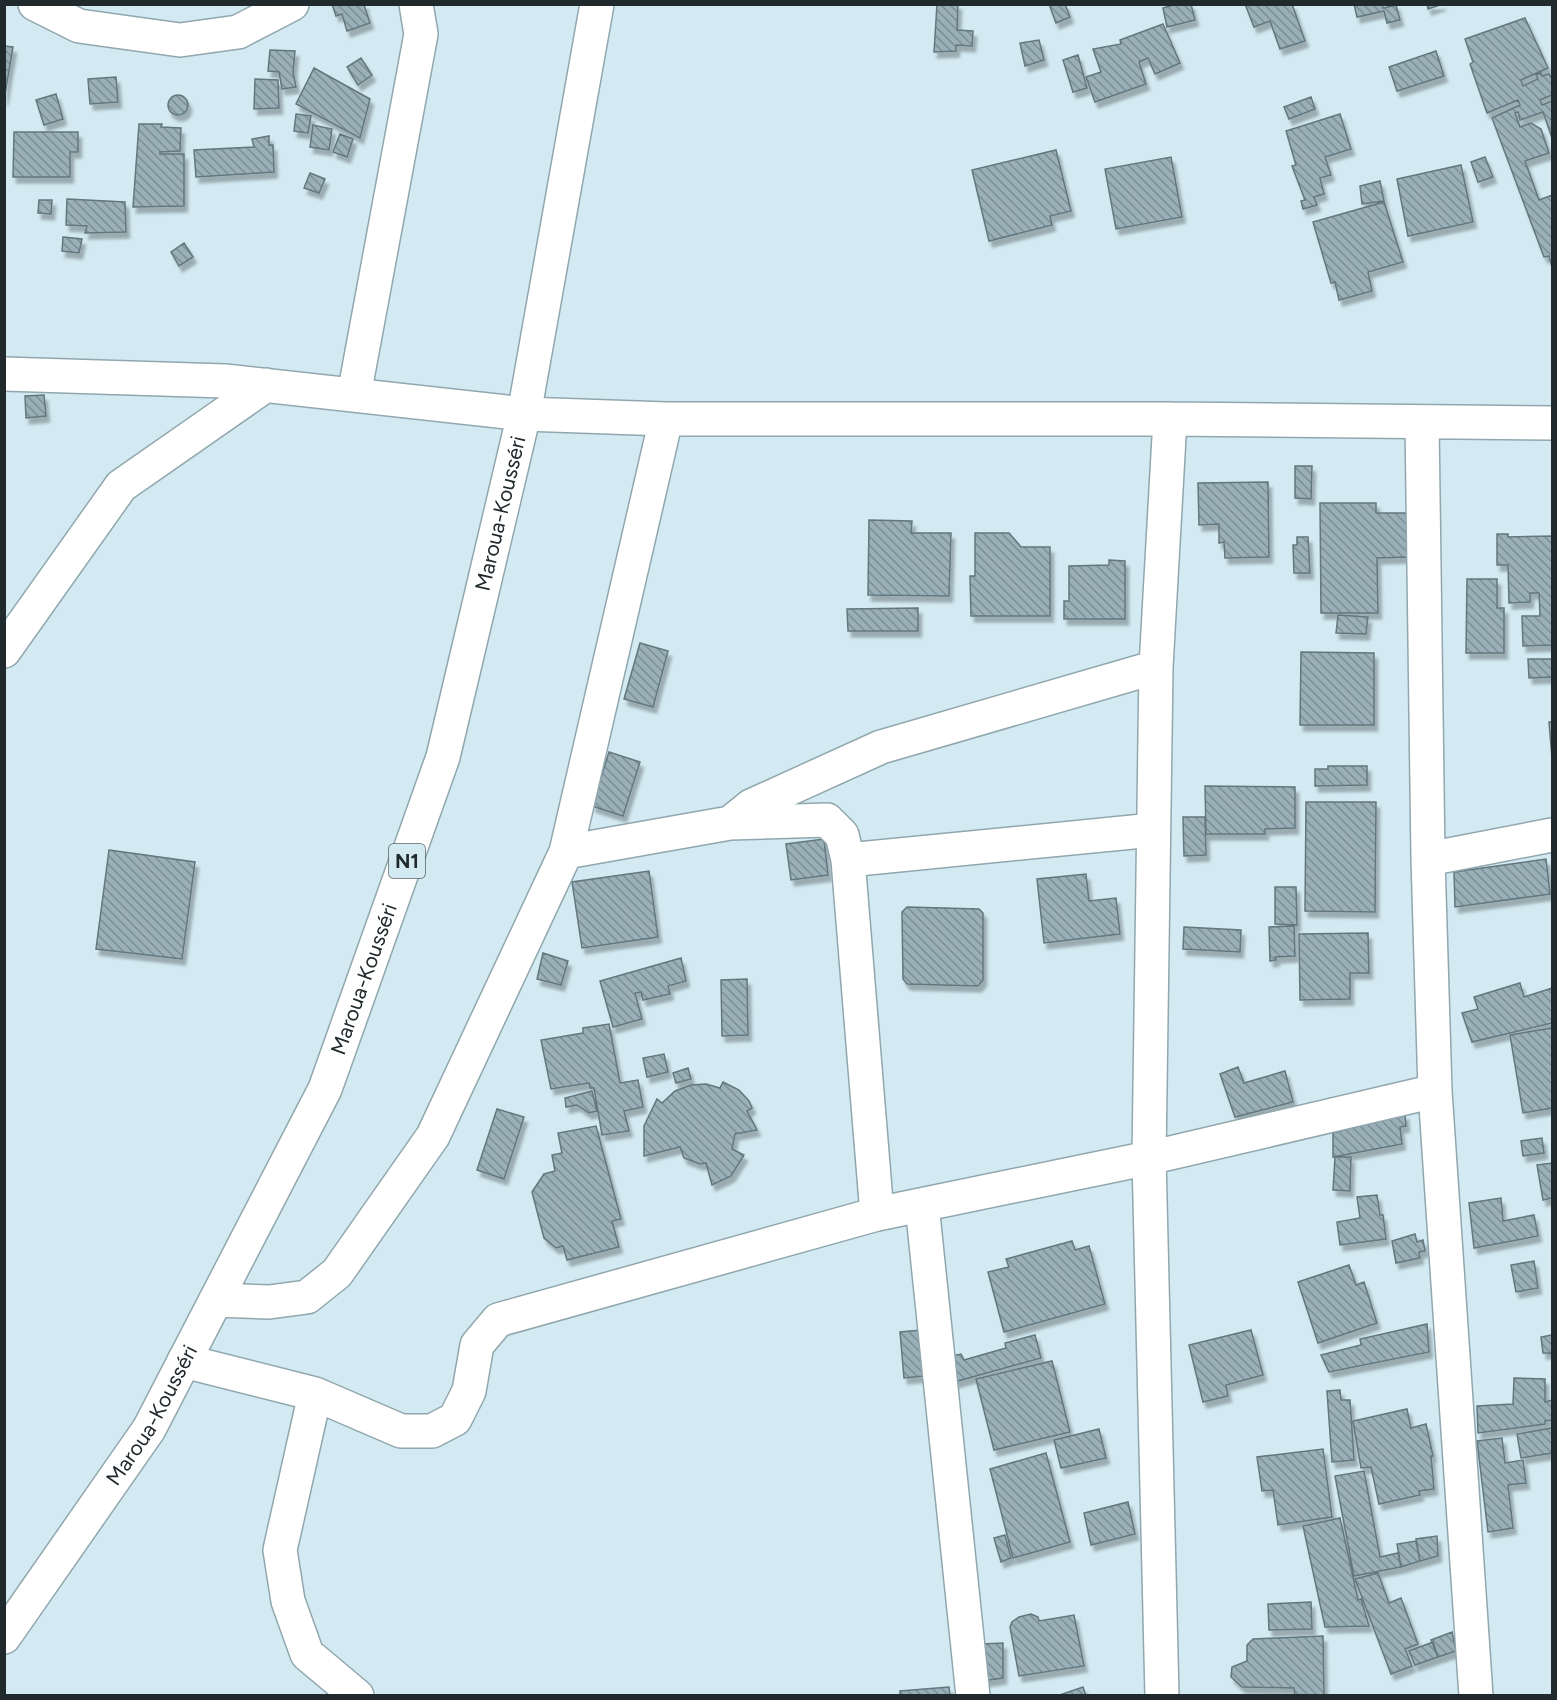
<svg xmlns="http://www.w3.org/2000/svg" width="1557" height="1700" font-family="Figtree,sans-serif">
<style>
.building{fill:url(#building-back-hatch);stroke:#62777e;stroke-width:1.5;filter:url(#shadow)}
.lines{fill:none;stroke-linecap:round;stroke-linejoin:round}
.street-casing{stroke:#91a7ae;stroke-width:36}
.highway-casing{stroke:#91a7ae;stroke-width:36}
.street{stroke:#fff;stroke-width:33}
.highway{stroke:#fff;stroke-width:33}
.labels{text-anchor:middle;stroke-width:5;stroke-linejoin:round;paint-order:stroke}
.shield{fill:#d3eaf2;stroke:#566367;stroke-width:1.5}
.shield-label{font-size:20px;font-weight:bold;fill:#20292c}
.street-label{font-size:21px;fill:#20292c;stroke:#d3eaf2}
</style>
<defs>
<pattern id="building-back-hatch" width="6" height="6" patternUnits="userSpaceOnUse" patternTransform="scale(1.5)"><rect width="6" height="6" fill="#9ab0b8"/><path d="M-1 5l2 2M0 0l6 6M5-1l2 2" fill="none" stroke="#7d8f96"/></pattern>
<filter id="shadow"><feDropShadow dx="3.5" dy="6" stdDeviation="1.5" flood-color="#0004"/></filter>
</defs>
<rect width="100%" height="100%" fill="#d3eaf2"/>
<path class="building" d="M332 4H366L364 5 370 23 347 31 342 14 336 16Z
M937 4H958L957 30 973 31 972 46 956 45V51L934 52Z
M1049 4H1065L1070 17 1056 23Z
M1177 4H1191L1195 20 1167 27 1163 8Z
M1245 4H1292L1305 41 1280 49 1270 21 1254 27Z
M1354 4H1382L1383 8 1396 5 1400 20 1387 23 1384 11 1357 17Z
M1427 4H1443L1428 9Z
M1525 18 1548 68 1521 80 1523 86 1538 79 1536 75 1541 73 1542 76 1549 74 1552 79V95L1540 100 1542 105 1552 101V138L1543 112 1520 120 1518 112 1515 113 1520 127 1531 123 1541 129 1549 153 1525 161 1539 200 1552 195V267L1549 256 1544 257 1492 118 1520 105 1518 100 1487 113 1470 64 1473 62 1465 39Z
M1163 24 1180 63 1155 74 1148 58 1139 62 1146 84 1095 102 1086 77 1101 72 1093 49 1121 44 1120 40Z
M1039 40 1044 60 1025 66 1020 43Z
M4 46 13 47 4 100Z
M270 50 295 51 293 72 296 87 282 89 279 72 268 71Z
M1436 51 1444 76 1397 91 1389 67Z
M1078 55 1087 88 1073 92 1063 60Z
M361 58 372 75 358 85 347 67Z
M314 68 370 99 360 138 296 104Z
M116 77 118 102 90 104 88 79Z
M255 79 278 80 279 108 254 109Z
M56 94 63 119 44 125 36 100Z
M168 105a10 10 0 1 1 20 0a10 10 0 1 1-20 0Z
M1311 97 1315 109 1289 119 1284 107Z
M296 114 311 116 308 133 294 131Z
M1340 114 1351 149 1325 157 1331 175 1320 178 1324 194 1314 197 1317 205 1303 209 1301 201 1305 200 1292 166 1296 165 1286 131Z
M139 124H162L161 127 181 128 180 151 160 152V154H184V206L133 207Z
M313 125 332 129 329 150 310 147Z
M14 132H78V152H70V177H13Z
M340 134 353 139 347 157 333 152Z
M269 136V145H273L274 172 196 177 194 150 254 147 252 139Z
M1056 150 1071 211 1050 216 1052 225 989 241 972 170Z
M1171 157 1182 217 1116 229 1105 169Z
M1485 157 1493 177 1478 182 1471 162Z
M1461 165 1473 222 1408 236 1397 179Z
M310 173 325 179 319 193 304 188Z
M1380 181 1384 201 1362 204 1360 186Z
M67 199 125 202 126 232 85 233 87 226 66 225Z
M39 200H52L51 214 38 213Z
M1384 202 1403 262 1368 272 1372 291 1339 300 1335 282 1331 283 1313 222Z
M63 237 82 239 79 253 62 251Z
M184 243 193 257 179 266 171 252Z
M44 395 46 416 26 418 25 396Z
M1295 466H1312L1311 499 1295 498Z
M1268 482 1269 557 1225 558 1224 542 1219 543V524L1199 525 1198 483Z
M1320 503H1376V513H1407L1408 557 1377 558 1378 613H1321Z
M869 520 912 521 911 533H951L949 596 868 595Z
M975 533H1009L1021 547H1050V616H971L970 576H975Z
M1497 534H1508V537L1552 536V645L1523 646 1522 616H1540L1539 593H1530V602L1509 603 1508 565H1497Z
M1297 537H1308L1310 573H1294L1293 545H1297Z
M1109 560 1125 561V619H1064V601H1069V566L1109 565Z
M1467 579H1497V608H1504V653H1466Z
M918 608V631H848L847 609Z
M1338 615 1368 617 1366 634 1336 633Z
M640 643 668 651 653 707 624 699Z
M1301 652 1374 653V725H1300Z
M1528 659H1552V677L1529 678Z
M1549 722H1552V758Z
M609 752 640 762 623 816 592 806Z
M1328 766H1367V785L1315 786V769H1328Z
M1205 786 1295 787V828L1265 829V834H1206Z
M1306 802H1376L1375 912 1305 911Z
M1183 817H1205L1206 855 1184 856Z
M824 839 828 875 791 880 786 844Z
M109 850 195 862 182 959 96 949Z
M1546 859 1550 894 1455 907 1454 872Z
M649 871 658 937 582 948 572 882Z
M1086 874 1089 901 1116 898 1120 934 1044 943 1037 879Z
M1275 887H1296L1297 925 1275 924Z
M907 907 979 909 983 913V980L978 986 907 984 903 979 902 912Z
M1294 926 1295 956 1275 957 1276 960 1270 961 1269 927Z
M1184 927 1241 930 1240 952 1183 949Z
M1368 933 1369 973H1350V999L1300 1000 1299 934Z
M543 953 568 961 561 985 537 979Z
M681 958 686 981 668 986 670 994 643 1000 641 992 635 993 642 1019 613 1027 600 981Z
M747 979 748 1035 722 1036 721 980Z
M1520 983 1524 997 1552 988V1023L1472 1042 1462 1013 1478 1009 1474 997Z
M609 1024 620 1083 638 1080 643 1107 624 1111 629 1131 602 1135 594 1088H590L589 1083 551 1089 541 1040 583 1033V1028Z
M1552 1028V1108L1523 1113 1510 1035Z
M664 1054 668 1072 647 1077 643 1058Z
M1238 1067 1244 1083 1285 1071 1293 1102 1235 1117 1220 1074Z
M688 1068 691 1079 676 1083 673 1073Z
M723 1082 739 1090 749 1101 752 1108 747 1111 757 1130 735 1134 732 1149 744 1155 731 1176 712 1185 706 1163 700 1164 684 1158 680 1147 644 1156V1126L657 1099 662 1103 675 1091 691 1085 706 1084 720 1088Z
M592 1091 597 1111 589 1113 577 1105 566 1107 565 1098Z
M497 1109 524 1117 504 1179 477 1170Z
M1405 1114 1406 1126 1400 1127 1402 1144 1333 1157V1133Z
M596 1126 621 1219 612 1221 619 1247 567 1260 563 1246 556 1248 544 1238 532 1192 544 1174 555 1171 552 1155 562 1153 558 1133Z
M1542 1138 1544 1153 1523 1156 1521 1141Z
M1335 1157H1351L1350 1191 1333 1190Z
M1552 1163V1198L1543 1200 1537 1165Z
M1377 1195 1380 1215H1383L1386 1239 1340 1245 1337 1222 1360 1218 1357 1197Z
M1501 1198 1503 1221 1534 1215 1538 1236 1474 1248 1469 1203Z
M1415 1234 1417 1242 1423 1240 1425 1251 1419 1252 1420 1258 1396 1263 1392 1241Z
M1072 1241 1075 1250 1089 1246 1105 1304 1004 1332 988 1272 1009 1267 1006 1259Z
M1534 1261 1538 1288 1516 1292 1511 1265Z
M1349 1265 1356 1285 1364 1282 1377 1323 1318 1343 1298 1282Z
M1427 1324 1429 1352 1329 1372 1321 1355 1361 1345 1360 1339Z
M921 1330 924 1376 904 1378 900 1332Z
M1251 1330 1263 1375 1226 1385 1228 1396 1203 1402 1189 1345Z
M1035 1335 1041 1358 954 1382 947 1357 961 1354 964 1360 1006 1348 1005 1343Z
M1552 1335V1355L1550 1353H1543L1541 1337Z
M1052 1361 1070 1432 994 1450 976 1379Z
M1514 1378 1545 1379V1402L1552 1400V1420L1545 1421V1424L1478 1433 1477 1406 1513 1404Z
M1340 1390 1341 1400H1350L1354 1460 1332 1462 1327 1391Z
M1407 1409 1411 1428 1426 1424 1433 1456H1431L1434 1489 1419 1491 1420 1495 1379 1504 1371 1467 1361 1468 1353 1421Z
M1552 1428V1453L1521 1458 1517 1434Z
M1099 1429 1106 1458 1061 1468 1054 1440Z
M1502 1438 1505 1463 1523 1460 1526 1483 1508 1485 1513 1528 1488 1532 1477 1441Z
M1323 1449 1332 1517 1278 1525 1273 1490 1262 1491 1257 1457Z
M1046 1453 1070 1542 1013 1558 990 1469Z
M1364 1471 1380 1557 1398 1553 1401 1567 1354 1576 1335 1476Z
M1128 1502 1135 1534 1091 1545 1084 1513Z
M1340 1518 1358 1600 1361 1599 1369 1626 1325 1627 1303 1526Z
M1005 1535 1011 1558 1001 1562 994 1538Z
M1437 1536 1438 1556 1420 1561 1416 1539Z
M1416 1541 1420 1561 1401 1567 1397 1544Z
M1378 1573 1389 1603 1401 1598 1418 1644 1405 1649 1412 1666 1391 1674 1355 1579Z
M1311 1602 1312 1629 1269 1630 1268 1604Z
M1031 1614 1038 1617 1039 1621 1074 1615 1084 1666 1019 1676 1010 1627 1012 1622 1019 1617Z
M1452 1632 1456 1651 1438 1657 1431 1640Z
M1323 1636 1324 1696H1295L1294 1688 1242 1687 1231 1677 1232 1667 1247 1661V1645L1253 1639Z
M1433 1642 1438 1657 1415 1665 1409 1651Z
M1003 1643V1678L983 1681 981 1644Z
M949 1687 950 1696H900V1691Z
M1083 1687 1086 1696H1057Z"/>
<g class="lines">
<defs>
<path id="street" d="M35 4 79 26 180 40 238 32 292 4
M4 374 225 381 524 414 666 419H1170L1552 423
M354 395 421 34 416 4
M1422 422 1428 859 1435 1091 1476 1696
M4 651 121 486 266 385
M730 823 751 806 881 747 1156 667
M566 852 730 823 827 820 842 835 848 860 877 1214
M1428 859 1552 835
M848 860 1153 830
M922 1205 973 1696
M216 1300 269 1302 307 1297 337 1273 433 1136 566 852 666 419
M184 1361 315 1394 401 1431H432L455 1419 469 1391 477 1345 498 1320 877 1214 1149 1158 1435 1091
M315 1394 280 1550 288 1601 307 1654 357 1696
M1162 1696 1149 1158 1156 667 1170 419"/>
<g id="highway">
<path id="s1" d="M4 1637 149 1429 325 1089 443 757 524 414 597 4"/>
</g>
</defs>
<use href="#street" class="street-casing"/>
<use href="#highway" class="highway-casing"/>
<use href="#street" class="street"/>
<use href="#highway" class="highway"/>
</g>
<g class="labels">
<rect class="shield" x="389" y="844" width="36" height="34" rx="4.5"/>
<g class="shield-label">
<text x="407" y="868">N1</text>
</g>
<g class="street-label">
<text dy="7" stroke="none"><textPath href="#s1" startOffset="1239">Maroua-Kousséri</textPath></text>
<text dy="7" stroke="none"><textPath href="#s1" startOffset="753">Maroua-Kousséri</textPath></text>
<text dy="7" stroke="none"><textPath href="#s1" startOffset="267">Maroua-Kousséri</textPath></text>
</g>
</g>
<rect width="1557" height="1700" fill="none" stroke="#20292c" stroke-width="12"/>
</svg>
